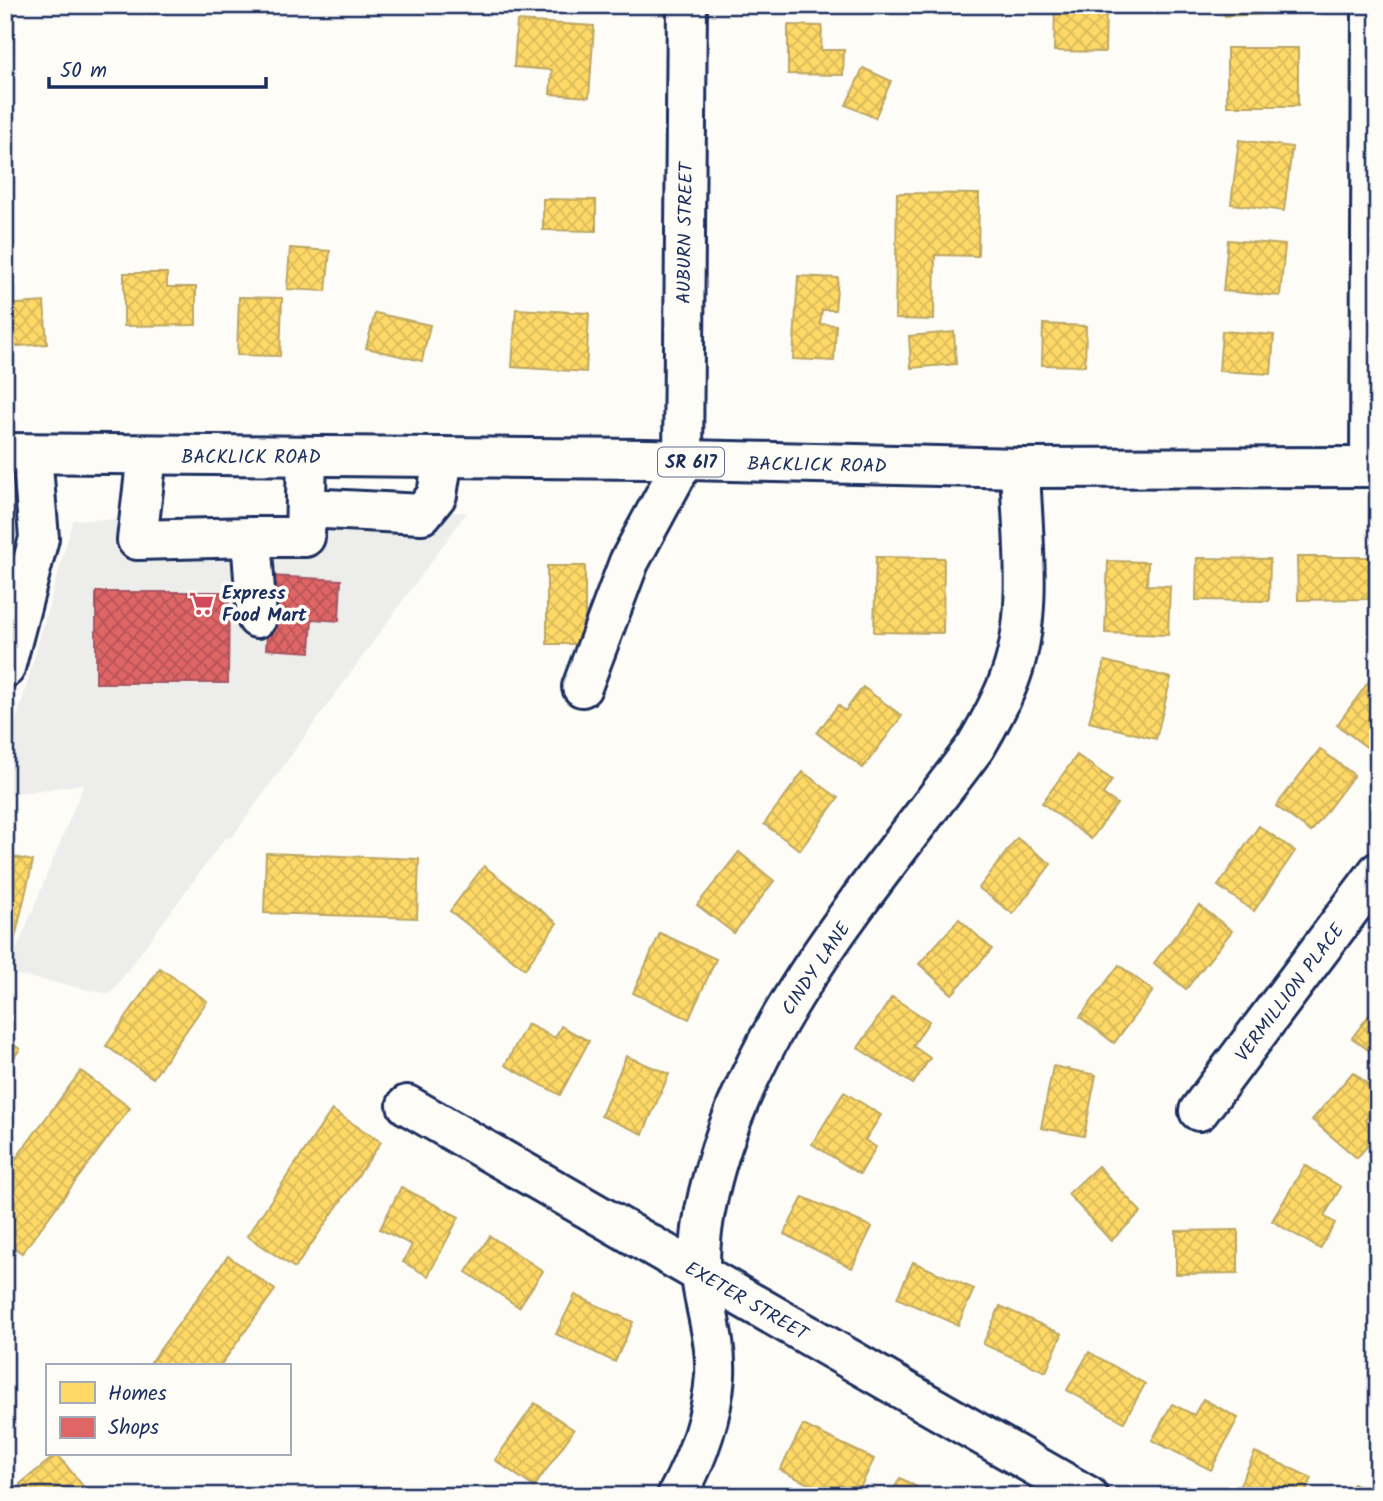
<svg xmlns="http://www.w3.org/2000/svg" width="1383" height="1501" font-family="Kalam,sans-serif">
<style>
.built{fill:#edeeec}
.homes{fill:url(#homes-cross-hatch);stroke:#bba664;stroke-width:2}
.shops{fill:url(#shops-cross-hatch);stroke:#a55664;stroke-width:2}
.lines{fill:none;stroke-linecap:round;stroke-linejoin:round}
.minor-casing{stroke:#1b2f5e;stroke-width:44}
.major-casing{stroke:#1b2f5e;stroke-width:44}
.minor{stroke:#fdfcf7;stroke-width:38}
.major{stroke:#fdfcf7;stroke-width:38}
.labels{text-anchor:middle;stroke-width:7;stroke-linejoin:round;paint-order:stroke}
.shield{fill:#fdfcf7;stroke:#5f6c8c;stroke-width:2}
.shield-label{font-size:18px;font-weight:bold;fill:#1b2f5e}
.street-label{font-size:19px;fill:#1b2f5e;stroke:#fdfcf7}
.poi-label{font-size:19px;font-weight:bold;fill:#1b2f5e;stroke:#fdfcf7;text-anchor:start}
</style>
<defs>
<pattern id="homes-cross-hatch" width="8" height="8" patternUnits="userSpaceOnUse" patternTransform="scale(1.75)"><rect width="8" height="8" fill="#ffd966"/><path d="M0 0l8 8M0 8l8-8" fill="none" stroke="#dabb5b"/></pattern>
<pattern id="shops-cross-hatch" width="8" height="8" patternUnits="userSpaceOnUse" patternTransform="scale(1.75)"><rect width="8" height="8" fill="#e06666"/><path d="M0 0l8 8M0 8l8-8" fill="none" stroke="#b55457"/></pattern>
</defs>
<rect width="100%" height="100%" fill="#fdfcf7"/>
<filter id="ink" filterUnits="userSpaceOnUse"><feTurbulence type="fractalNoise" baseFrequency=".0143" numOctaves="2"/><feDisplacementMap in="SourceGraphic" scale="14" xChannelSelector="R" yChannelSelector="G"/><feConvolveMatrix kernelMatrix="1 2 1 2 8 2 1 2 1" color-interpolation-filters="sRGB"/></filter>
<g filter="url(#ink)">
<path class="built" d="M467 512 232 837 225 838 110 994 7 973 84 784 5 795V761L73 520Z"/>
<path class="homes" d="M1055 5H1106L1105 52 1054 51Z
M1224 5H1285L1286 13 1225 16Z
M5 14 14 15 11 87H5Z
M517 21 594 26 589 97 550 94 552 70 514 67Z
M788 25 822 26 821 50H844L843 75 788 74Z
M1227 48H1298V106H1227Z
M863 68 891 81 875 118 846 105Z
M1239 140 1292 147 1284 211 1231 204Z
M897 193 979 194 978 256 935 255 934 320 895 319Z
M543 199 596 200V231L543 230Z
M1228 240 1285 245 1280 296 1223 291Z
M290 248 330 251 326 291 287 289Z
M124 273H167V287H196V325L124 326Z
M798 276 838 278 835 310H822L820 324 836 325 834 361 793 359Z
M239 297 282 298 280 356 237 355Z
M44 302 47 344 5 347V305Z
M516 309 589 313 586 372 512 367Z
M375 313 430 325 422 361 366 348Z
M1043 324 1086 326 1085 366 1042 365Z
M1222 331 1274 335 1271 374 1219 371Z
M954 332 956 364 911 368 909 336Z
M876 557 944 558 943 633 874 632Z
M1297 557H1369V599L1298 600Z
M1197 558 1270 559 1269 601 1196 600Z
M1108 561 1148 562 1147 585 1170 586 1168 635 1105 633Z
M547 566H585V644H547Z
M1105 661 1171 678 1156 739 1089 722Z
M1378 669V743L1372 751 1337 725Z
M863 687 902 716 863 768 817 733 838 705 845 711Z
M1320 749 1354 775 1311 832 1276 806Z
M1077 755 1112 780 1103 794 1117 804 1091 839 1042 803Z
M803 772 838 798 800 850 764 824Z
M1259 826 1295 851 1254 911 1218 886Z
M1017 838 1051 864 1013 914 979 888Z
M739 852 774 881 734 933 697 905Z
M266 853 419 859 417 918 264 913Z
M9 856 33 861 14 942 5 940V870Z
M484 866 557 923 525 969 450 911Z
M1199 905 1232 931 1186 989 1154 963Z
M959 919 992 949 952 994 919 964Z
M660 933 716 959 689 1019 633 993Z
M1119 965 1153 991 1114 1043 1080 1017Z
M160 968 207 1001 153 1078 106 1046Z
M892 997 929 1021 913 1046 930 1058 913 1084 858 1048Z
M1378 1003V1057L1352 1038Z
M527 1024 555 1038 561 1026 589 1041 560 1095 505 1065Z
M5 1039 20 1049 5 1070Z
M626 1056 669 1074 643 1134 601 1116Z
M1053 1066 1096 1075 1084 1136 1041 1128Z
M81 1071 130 1108 22 1253 5 1241V1173Z
M1353 1072 1378 1093V1105L1365 1120 1378 1133 1357 1158 1312 1120Z
M844 1092 881 1115 865 1140 876 1147 860 1174 812 1144Z
M332 1110 381 1142 295 1268 247 1236Z
M1305 1165 1341 1187 1324 1216 1335 1223 1320 1249 1272 1221Z
M1098 1166 1141 1212 1111 1241 1068 1194Z
M401 1187 459 1217 428 1276 403 1262 412 1245 380 1229Z
M803 1197 872 1227 852 1268 784 1234Z
M1238 1230V1273L1176 1274V1231Z
M490 1236 543 1271 519 1307 466 1272Z
M228 1256 275 1290 220 1366H148Z
M913 1262 974 1289 958 1325 897 1298Z
M575 1295 633 1322 615 1362 556 1334Z
M1000 1306 1062 1334 1046 1372 983 1344Z
M1089 1352 1145 1384 1124 1422 1067 1390Z
M1203 1399 1238 1418 1211 1470 1152 1440 1172 1404 1194 1415Z
M535 1403 574 1430 534 1487 495 1460Z
M803 1425 874 1459 856 1496H833L780 1470Z
M1255 1452 1312 1478 1304 1496 1236 1493Z
M57 1454 91 1496H29L20 1484Z
M900 1478 933 1496H890Z
M1353 1484 1375 1496H1347Z"/>
<path class="shops" d="M271 576 341 580 339 621 312 619 310 652 266 649Z
M96 592H229L228 683H96Z"/>
<g class="lines">
<defs>
<path id="minor" d="M147 456 137 540 251 537 257 618
M1370 467 1372 5
M306 508 422 514 437 495 443 457
M251 537H305L307 456
M5 668 39 538 32 454
M582 687 629 562 683 462 687 5
M407 1105 1088 1496
M1199 1111 1378 872
M677 1496C697 1459 712 1417 715 1376 717 1342 705 1309 701 1276 698 1251 703 1217 709 1192 749 1021 875 883 976 746 989 724 1001 702 1010 678 1034 614 1022 535 1020 468"/>
<path id="major" d="M5 453 647 459 1020 468 1378 467"/>
</defs>
<use href="#minor" class="minor-casing"/>
<use href="#major" class="major-casing"/>
<use href="#minor" class="minor"/>
<use href="#major" class="major"/>
</g>
</g>
<defs>
<symbol id="supermarket-bare" viewBox="-9 -9 18 18"><path d="M-6-5.5h2.5l.6 2H6L4.5 2H-2.5L-4.4-4H-6ZM-1.5 3.2a1.3 1.3 0 1 0 .1 0ZM3 3.2a1.3 1.3 0 1 0 .1 0Z" fill="#d1495b" stroke="#fdfcf7" stroke-width="2.5" paint-order="stroke"/></symbol>
</defs>
<g fill-rule="evenodd">
<use href="#supermarket-bare" x="184" y="586" width="35" height="35"/>
</g>
<g class="labels">
<rect class="shield" x="658" y="447.5" width="66" height="29" rx="5"/>
<g class="shield-label">
<text x="691" y="468">SR 617</text>
</g>
<g class="street-label">
<text transform="translate(684 233) rotate(-89)" y="7">AUBURN STREET</text>
<text x="251" y="463">BACKLICK ROAD</text>
<text transform="translate(817 464) rotate(1)" y="7">BACKLICK ROAD</text>
<text transform="translate(815 968) rotate(-56)" y="7">CINDY LANE</text>
<text transform="translate(1289 992) rotate(-53)" y="7">VERMILLION PLACE</text>
<text transform="translate(747 1300) rotate(30)" y="7">EXETER STREET</text>
</g>
<g class="poi-label">
<text x="222" y="599">Express<tspan x="222" dy="22">Food Mart</tspan></text>
</g>
</g>
<rect width="1383" height="1501" fill="none" stroke="#fdfcf7" stroke-width="28"/>
<rect x="14" y="14" width="1355" height="1473" fill="none" stroke="#1b2f5e" stroke-width="2.5" filter="url(#ink)"/>
<rect x="46" y="1364" width="245" height="91" fill="#fdfcf7" stroke="#a3aaba" stroke-width="2"/>
<rect x="60" y="1382" width="35" height="21" fill="#ffd966" stroke="#a3aaba" stroke-width="2"/>
<text x="108" y="1400" font-size="21" fill="#1b2f5e">Homes</text>
<rect x="60" y="1417" width="35" height="21" fill="#e06666" stroke="#a3aaba" stroke-width="2"/>
<text x="108" y="1434" font-size="21" fill="#1b2f5e">Shops</text>
<path d="M49 77v10h217v-10" fill="none" stroke="#1b2f5e" stroke-width="3.5"/>
<text x="60" y="77" font-size="21" fill="#1b2f5e" stroke="#fdfcf7" stroke-width="5" paint-order="stroke">50 m</text>
</svg>
